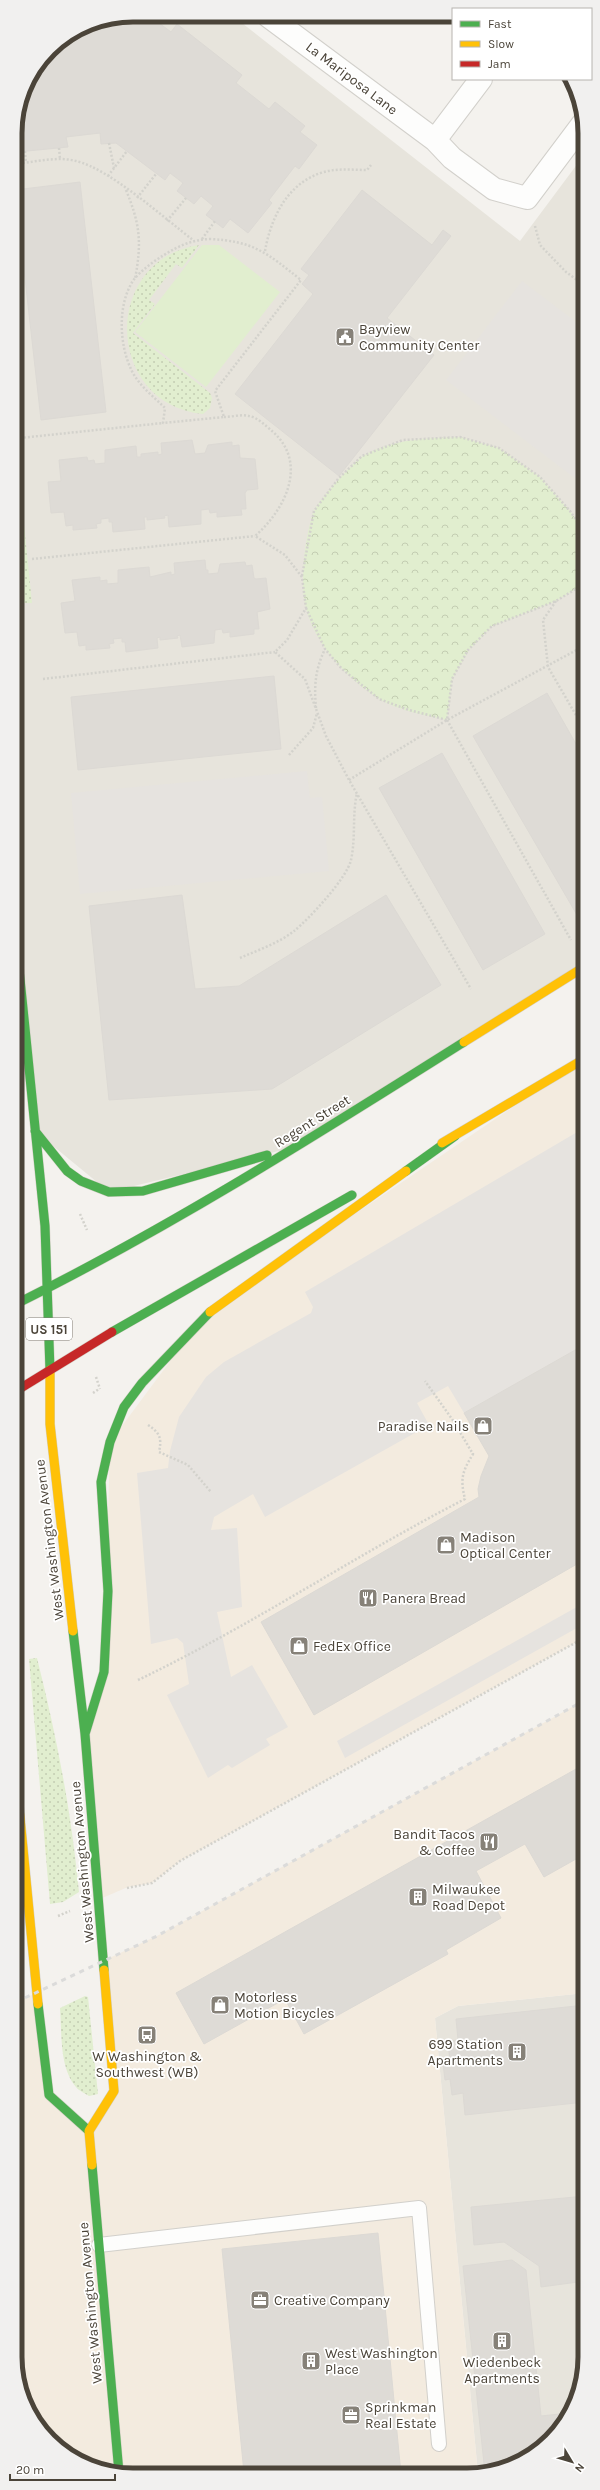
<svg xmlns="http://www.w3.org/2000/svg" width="600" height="2490" font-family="Karla,sans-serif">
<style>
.residential{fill:#e7e4dc}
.commercial{fill:#f3ebdf}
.grass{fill:url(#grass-dots)}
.park{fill:url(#park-crowns)}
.garden{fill:#e1eecf}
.parking{fill:#e6e3df}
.building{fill:#dedbd6;stroke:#dcd9d4}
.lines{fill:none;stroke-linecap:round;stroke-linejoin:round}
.lane-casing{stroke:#d2d0cb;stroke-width:16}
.street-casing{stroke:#d2d0cb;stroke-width:24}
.fast-casing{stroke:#d3cfc5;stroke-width:10}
.slow-casing{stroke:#d3cfc5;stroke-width:10}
.jam-casing{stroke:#d3cfc5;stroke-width:10}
.path{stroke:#d3d2cc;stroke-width:2.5;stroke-dasharray:2 2;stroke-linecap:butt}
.lane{stroke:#fdfdfc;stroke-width:14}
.street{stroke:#fdfdfc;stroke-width:22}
.fast{stroke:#4caf50;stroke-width:9}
.slow{stroke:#ffc107;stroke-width:9}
.jam{stroke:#c62828;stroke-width:9}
.rail{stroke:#dbdbda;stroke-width:3;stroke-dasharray:5 5;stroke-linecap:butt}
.labels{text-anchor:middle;stroke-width:3.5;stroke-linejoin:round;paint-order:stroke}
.shield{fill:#fff;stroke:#817c74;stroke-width:1}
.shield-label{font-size:13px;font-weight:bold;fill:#4b4439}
.street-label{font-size:14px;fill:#4b4439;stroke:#fff}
.poi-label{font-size:14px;fill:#4b4439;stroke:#fff;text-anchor:start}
.rim{fill:none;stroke:#4b4439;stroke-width:5}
</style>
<defs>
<pattern id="grass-dots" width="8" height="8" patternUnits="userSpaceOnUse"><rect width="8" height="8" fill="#e1eecf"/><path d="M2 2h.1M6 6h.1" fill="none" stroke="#c3cdb2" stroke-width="1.8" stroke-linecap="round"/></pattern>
<pattern id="park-crowns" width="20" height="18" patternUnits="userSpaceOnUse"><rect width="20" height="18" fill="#e1eecf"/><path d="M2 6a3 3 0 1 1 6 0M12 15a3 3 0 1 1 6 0" fill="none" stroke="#c3cdb2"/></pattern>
</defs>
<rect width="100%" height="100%" fill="#f4f2ee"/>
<path class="residential" d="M133 15 233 16 520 241 584 155V967L299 1146 109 1192 35 1131 16 939 15 126 24 88 50 49 88 24Z
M585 1993V2364L576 2402 556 2435 519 2463 478 2474 435 2018 458 2006Z"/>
<path class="commercial" d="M584 1059V1638L180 1861 152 1883 128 1887 100 1899 85 1734 104 1671 110 1442 203 1317Z
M585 1700V1993L458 2006 435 2018 478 2474 110 2473 74 2459 44 2435 27 2409 16 2372V2002L38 1992 49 2095 89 2130 114 2091 105 1960 157 1936Z"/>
<path class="grass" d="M199 245 182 268 176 264 149 300 155 304 133 333 210 393 212 398 210 408 203 414C105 405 100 260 199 245Z
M15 436 32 603H15Z
M37 1658C57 1738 71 1810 79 1892L63 1902 50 1904 29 1659Z
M85 1996 88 1997 98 2094 89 2096C85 2093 79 2091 76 2087 59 2067 62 2033 60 2008Z"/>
<path class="park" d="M460 437 499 448 540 477 570 511 584 531V584L556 601 492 626 469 650 452 679 447 720C425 715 398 711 378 698 346 677 316 646 306 608 299 584 305 537 313 513 317 502 353 462 363 456 393 439 426 438 460 437Z"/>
<path class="garden" d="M202 245H219L280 292 206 387 135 332Z"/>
<path class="parking" d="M522 281 584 328V485L446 380Z
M307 771 310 798 322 797 329 871 80 894 71 793Z
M584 1128V1345L464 1413 448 1386 417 1403 429 1425 265 1517 253 1494 214 1517 211 1530 237 1528 242 1607 217 1612 231 1677 252 1665 288 1727 266 1739 270 1745 232 1768 228 1765 208 1778 167 1695 189 1684 183 1643 177 1638 151 1644 137 1473 168 1468 170 1451 179 1417 206 1377 224 1362 311 1313 313 1307 305 1292Z
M584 1603V1624L345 1758 337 1741Z"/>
<path class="building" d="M133 15H142V18L151 17 171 32 177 24 242 75 236 83 269 109 275 102 305 126 300 132 317 145 299 169 295 166 269 200 272 203 248 233 230 219 223 228 206 215 213 206 201 196 194 204 177 191 183 183 170 173 165 180 116 143 101 144 100 133 66 137 68 147 17 152 15 126 20 104H25L24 88 50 49 85 26 104 24 103 21Z
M80 182 106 412 41 420 15 190Z
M362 190 432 245 443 230 451 236 387 318 434 355 339 476 235 394 313 294 302 284 309 275 301 269Z
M192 440 195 454 205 453 208 445 232 442V446L239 445 240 458 255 459 258 489 247 490 245 493 246 509H241L242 515 217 517V512L210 513 209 509 201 510V524L169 527 168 515 164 516 165 518 147 520V517H144L145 529 113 532 112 522H109V518L101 519V523L96 524 97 528 73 530V525L66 526 64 512 51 513 48 482 61 481 59 460 87 457 88 461 94 460 95 464 105 463V450L136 446 137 457H141V454L158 452V455L162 454 161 443Z
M205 560 206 570H208V574L218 573 220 564 245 562 246 566 252 565 254 578 256 579 266 578 270 609 257 612 259 629H254V634L230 637V632L223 633 222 629 215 630 214 643 182 647 180 635 177 636 178 638 160 640V637L157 638 158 648 126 652 125 642H122V638L113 639 114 643 109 644 110 648 86 650V645L79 646 77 632 65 633 61 603 75 601 72 580 100 577V581L107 580V584L118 583V570L149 567 150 577 171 572V575L175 574 174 563Z
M584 668V681L578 671Z
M274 676 281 749 78 770 71 697Z
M547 693 584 758V911L577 915 473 736Z
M442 753 545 934 483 970 379 788Z
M182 895 195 989 239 986 386 895 441 985 272 1089 109 1100 89 906Z
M584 1345V1560L314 1715 261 1622 479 1497 478 1489 481 1476 489 1456 464 1413Z
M585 1764V1854L544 1877 525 1844 476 1871 501 1918 446 1950 448 1954 304 2034 285 1999 204 2044 176 1993Z
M585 2005V2102L465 2115 463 2093 452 2095 450 2079 445 2080 443 2063 450 2062 448 2041 458 2040 456 2019Z
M585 2196V2281L541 2287 539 2266 504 2242 474 2245 471 2207Z
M378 2233 401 2474 244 2473 222 2249Z
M512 2260 526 2270 541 2416 569 2413 556 2435 519 2463 485 2473 463 2266Z"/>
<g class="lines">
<defs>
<path id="lane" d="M99 2245 419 2208 439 2444"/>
<path id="street" d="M268 16 435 140
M481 79 435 140 452 158 494 189 527 198 584 122"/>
<path id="fast" d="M16 939 45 1226 50 1370
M35 1131 67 1171 81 1181 109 1192 143 1191 267 1155
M406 1171 455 1136
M16 1304C171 1227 318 1134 464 1042
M112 1332 352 1195
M73 1631 85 1734 104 1970
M85 1734 104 1672 108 1591 101 1482 110 1442 124 1407 142 1383 210 1312
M38 2004 49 2095 89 2131
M92 2165 119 2473"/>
<path id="slow" d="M464 1042 584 967
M442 1143 584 1059
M210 1312 406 1171
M50 1370V1424L73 1631
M16 1776 38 2004
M92 2165 89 2131 114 2091 104 1970"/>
<path id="jam" d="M16 1391 112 1332"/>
</defs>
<use href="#lane" class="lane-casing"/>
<use href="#street" class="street-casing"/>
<use href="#fast" class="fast-casing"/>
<use href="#slow" class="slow-casing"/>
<use href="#jam" class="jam-casing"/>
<path class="path" d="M109 143 114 168
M59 148 60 159
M25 151 26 163
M15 164C35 162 57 156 76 161 110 169 164 218 193 240
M108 176 127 151
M126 190C140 224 142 242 135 279
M137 198 156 174
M167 221 186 198
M535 226 540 245 566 272 584 285
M202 239 215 221
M209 239C254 241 267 253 301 280L215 391 224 417 163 423 165 408C153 396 138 385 131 369 119 344 117 302 135 278 143 269 154 261 164 255 178 246 192 240 209 239Z
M265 251C271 217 288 182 324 172 338 168 353 170 367 170L371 165
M224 417C232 417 242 414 249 416 257 417 266 426 272 431 309 463 285 510 255 536L285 555 302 577 306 608 287 640 275 652 305 679 326 736 349 780 471 989
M20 438 163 423
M32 559 255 536
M302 576 314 511 338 479 362 456 403 440 460 437 499 448 540 477 570 511 584 531
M556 601 543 620 548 667 584 729
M306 608 325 649 342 669 379 699 409 710 447 720 452 679 468 650 492 626 556 601 584 584
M43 679 275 652
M316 708C314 686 315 670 325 649
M447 720 571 940
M289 755 313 728 317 713
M349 780 447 720 584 646
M240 958C258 950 279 943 294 931 309 919 347 878 351 860 356 837 352 815 357 793
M80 1214 87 1230
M96 1377 100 1389
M93 1393 99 1389
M148 1425C160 1433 162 1438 159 1452L188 1465 211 1492
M16 1448 18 1447
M138 1680C251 1626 354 1556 465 1499 460 1479 462 1472 473 1454L452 1419 425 1381
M127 1888 152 1883 180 1861 584 1638
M58 1916 70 1911"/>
<use href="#lane" class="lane"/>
<use href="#street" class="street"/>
<use href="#fast" class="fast"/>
<use href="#slow" class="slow"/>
<use href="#jam" class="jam"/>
<path class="rail" d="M16 2002 157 1936 585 1700"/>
</g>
<defs>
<symbol id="civic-square" viewBox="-11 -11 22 22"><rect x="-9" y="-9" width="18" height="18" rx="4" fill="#868178" stroke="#fff"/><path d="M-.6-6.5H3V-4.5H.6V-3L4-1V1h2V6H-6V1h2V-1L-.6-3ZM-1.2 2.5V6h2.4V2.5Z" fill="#fff"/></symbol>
<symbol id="shop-square" viewBox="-11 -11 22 22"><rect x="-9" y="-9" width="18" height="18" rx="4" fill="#868178" stroke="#fff"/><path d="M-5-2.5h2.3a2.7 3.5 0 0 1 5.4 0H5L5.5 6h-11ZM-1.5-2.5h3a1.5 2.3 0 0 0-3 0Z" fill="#fff"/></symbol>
<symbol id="restaurant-square" viewBox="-11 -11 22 22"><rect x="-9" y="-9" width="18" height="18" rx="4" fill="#868178" stroke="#fff"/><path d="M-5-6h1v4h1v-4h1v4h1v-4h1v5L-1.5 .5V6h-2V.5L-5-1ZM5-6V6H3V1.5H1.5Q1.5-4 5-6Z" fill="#fff"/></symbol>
<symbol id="building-square" viewBox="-11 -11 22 22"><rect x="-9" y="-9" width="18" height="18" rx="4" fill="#868178" stroke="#fff"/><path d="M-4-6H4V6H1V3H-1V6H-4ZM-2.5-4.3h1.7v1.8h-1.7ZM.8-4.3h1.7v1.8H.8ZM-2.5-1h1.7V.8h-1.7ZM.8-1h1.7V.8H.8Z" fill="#fff"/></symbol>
<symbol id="bus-square" viewBox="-11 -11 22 22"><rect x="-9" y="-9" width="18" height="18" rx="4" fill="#868178" stroke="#fff"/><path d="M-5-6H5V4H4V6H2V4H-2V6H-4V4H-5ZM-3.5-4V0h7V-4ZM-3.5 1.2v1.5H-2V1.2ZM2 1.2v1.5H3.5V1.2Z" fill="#fff"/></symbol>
<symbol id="office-square" viewBox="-11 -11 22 22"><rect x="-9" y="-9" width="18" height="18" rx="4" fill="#868178" stroke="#fff"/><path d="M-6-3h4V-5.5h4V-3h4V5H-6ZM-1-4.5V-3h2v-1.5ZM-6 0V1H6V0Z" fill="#fff"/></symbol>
</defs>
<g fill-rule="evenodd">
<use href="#civic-square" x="334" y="326" width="22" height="22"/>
<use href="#shop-square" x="472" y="1415" width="22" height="22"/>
<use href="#shop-square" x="435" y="1534" width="22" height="22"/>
<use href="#restaurant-square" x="357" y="1587" width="22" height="22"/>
<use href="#shop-square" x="288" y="1635" width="22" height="22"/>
<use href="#restaurant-square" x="478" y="1831" width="22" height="22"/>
<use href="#building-square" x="407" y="1886" width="22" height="22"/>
<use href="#shop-square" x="209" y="1994" width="22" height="22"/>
<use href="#bus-square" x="136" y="2024" width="22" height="22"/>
<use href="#building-square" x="506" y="2041" width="22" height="22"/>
<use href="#office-square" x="249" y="2289" width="22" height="22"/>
<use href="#building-square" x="491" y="2330" width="22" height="22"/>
<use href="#building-square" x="300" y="2350" width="22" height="22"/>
<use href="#office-square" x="340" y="2404" width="22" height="22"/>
</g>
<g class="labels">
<rect class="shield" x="26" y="1318" width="46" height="22" rx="3"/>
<g class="shield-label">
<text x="49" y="1334">US 151</text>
</g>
<g class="street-label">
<text transform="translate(352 78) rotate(37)" y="5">La Mariposa Lane</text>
<text transform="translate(312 1121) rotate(-32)" y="5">Regent Street</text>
<text transform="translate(49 1540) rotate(-97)" y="5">West Washington Avenue</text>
<text transform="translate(82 1862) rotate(-95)" y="5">West Washington Avenue</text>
<text transform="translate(90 2303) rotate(-95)" y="5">West Washington Avenue</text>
</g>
<g class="poi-label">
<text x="359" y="334">Bayview<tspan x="359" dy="16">Community Center</tspan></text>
<text x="469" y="1431" text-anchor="end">Paradise Nails</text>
<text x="460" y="1542">Madison<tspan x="460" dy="16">Optical Center</tspan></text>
<text x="382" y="1603">Panera Bread</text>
<text x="313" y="1651">FedEx Office</text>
<text x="475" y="1839" text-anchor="end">Bandit Tacos<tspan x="475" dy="16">&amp; Coffee</tspan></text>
<text x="432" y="1894">Milwaukee<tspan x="432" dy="16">Road Depot</tspan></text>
<text x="234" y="2002">Motorless<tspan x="234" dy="16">Motion Bicycles</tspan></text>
<text x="503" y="2049" text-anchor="end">699 Station<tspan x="503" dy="16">Apartments</tspan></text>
<text x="147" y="2061" text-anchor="middle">W Washington &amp;<tspan x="147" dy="16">Southwest (WB)</tspan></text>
<text x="274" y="2305">Creative Company</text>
<text x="325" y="2358">West Washington<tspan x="325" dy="16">Place</tspan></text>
<text x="502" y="2367" text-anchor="middle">Wiedenbeck<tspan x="502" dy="16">Apartments</tspan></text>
<text x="365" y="2412">Sprinkman<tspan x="365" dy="16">Real Estate</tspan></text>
</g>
</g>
<path d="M0 0H600V2490H0ZM133 22H467A111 111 0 0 1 578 133V2357A111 111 0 0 1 467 2468H133A111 111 0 0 1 22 2357V133A111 111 0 0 1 133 22Z" fill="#f1f0ef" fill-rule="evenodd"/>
<path class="rim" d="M133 22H467A111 111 0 0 1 578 133V2357A111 111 0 0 1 467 2468H133A111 111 0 0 1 22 2357V133A111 111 0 0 1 133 22Z"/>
<rect x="452" y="8" width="140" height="72" fill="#ffffff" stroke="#b7b4b0"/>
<rect x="460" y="21" width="20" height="6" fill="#4caf50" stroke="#b7b4b0"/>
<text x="488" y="28" font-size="12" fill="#4b4439">Fast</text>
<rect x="460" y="41" width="20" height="6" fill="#ffc107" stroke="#b7b4b0"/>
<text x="488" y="48" font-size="12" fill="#4b4439">Slow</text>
<rect x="460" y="61" width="20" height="6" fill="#c62828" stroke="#b7b4b0"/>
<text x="488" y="68" font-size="12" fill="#4b4439">Jam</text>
<g transform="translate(572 2462) rotate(128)" stroke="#ffffff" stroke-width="3" paint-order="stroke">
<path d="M0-3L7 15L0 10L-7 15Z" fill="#4b4439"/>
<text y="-6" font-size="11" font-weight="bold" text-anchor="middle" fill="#4b4439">N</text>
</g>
<path d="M10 2474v6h105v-6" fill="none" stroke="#4b4439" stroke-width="2"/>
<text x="16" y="2474" font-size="12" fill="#4b4439" stroke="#ffffff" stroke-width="3" paint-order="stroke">20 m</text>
</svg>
